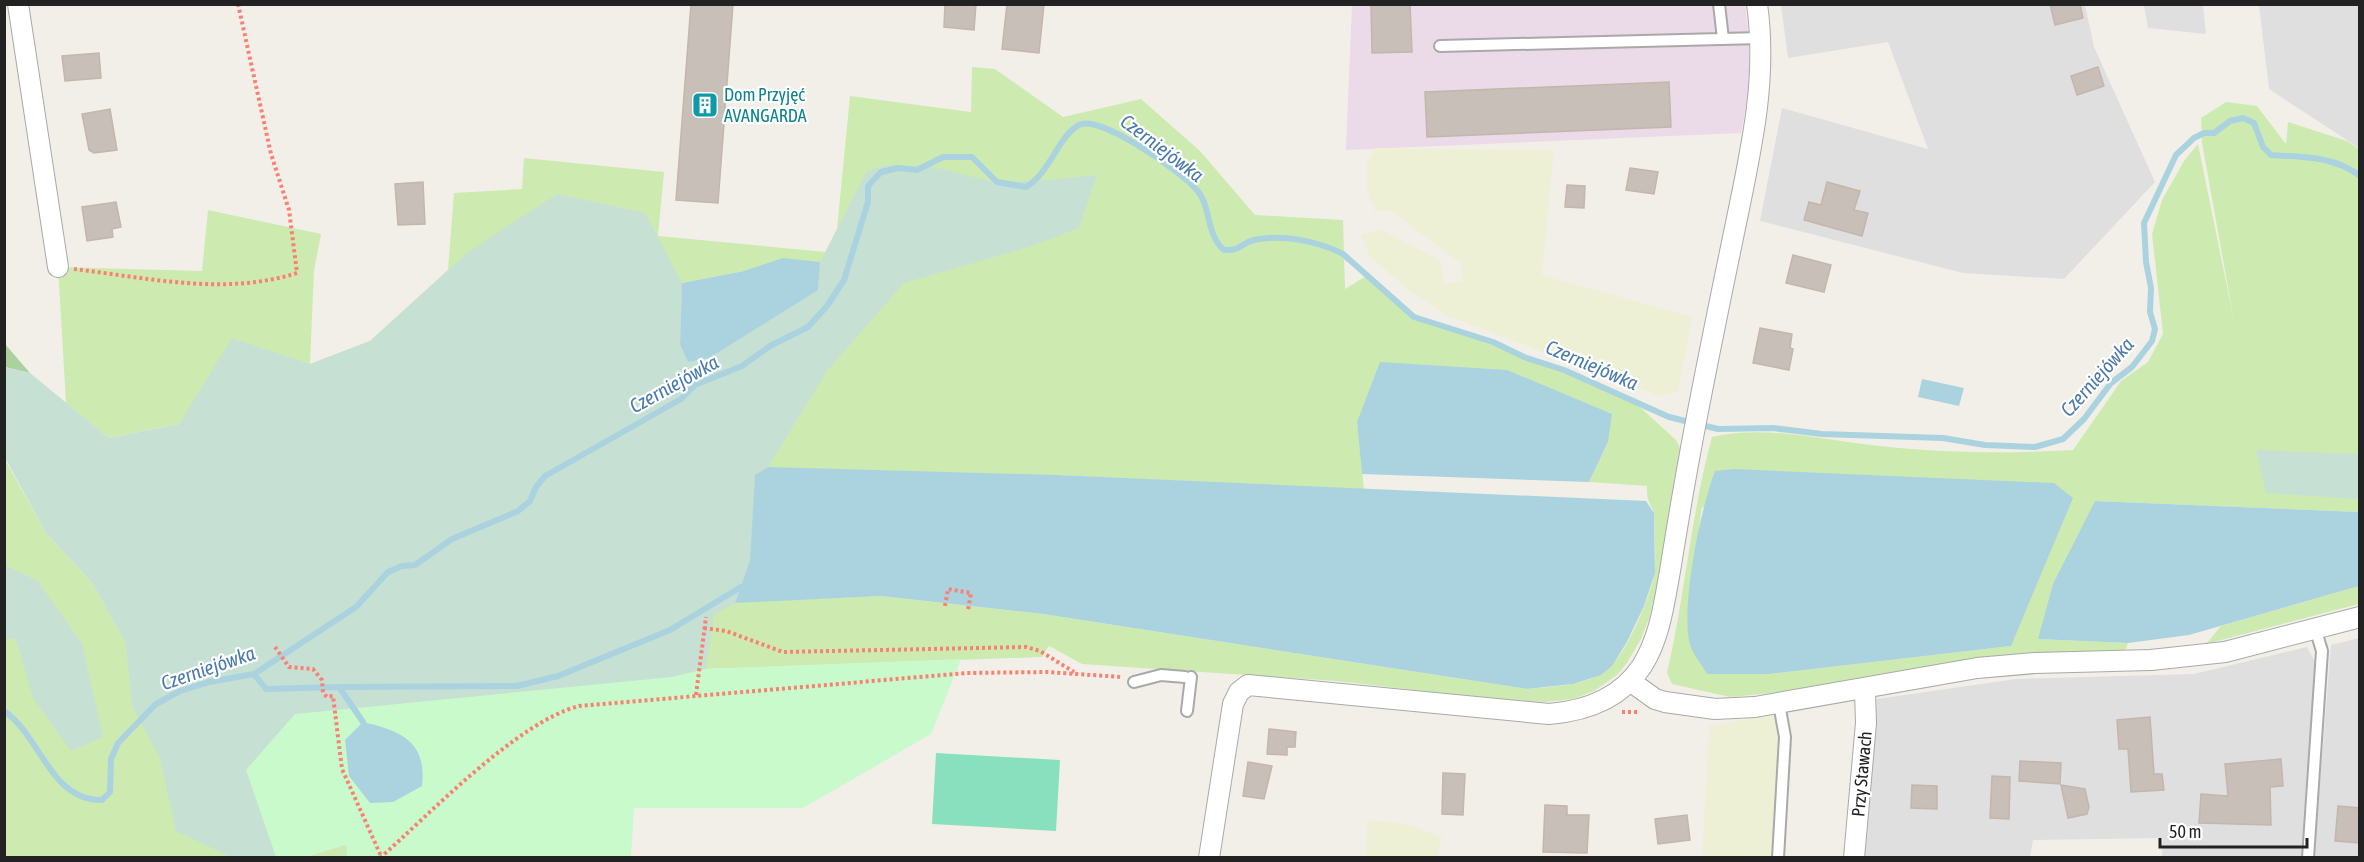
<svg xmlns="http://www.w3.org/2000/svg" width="2364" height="862" font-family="'Asap Condensed',sans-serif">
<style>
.residential{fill:#e0dfdf}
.industrial{fill:#ebdbe8}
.farmland{fill:#eef0d5}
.grass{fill:#cdebb0;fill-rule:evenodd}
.forest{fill:#add19e}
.wetland{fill:#c6e0d4}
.park{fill:#c8facc}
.pitch{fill:#88e0be}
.water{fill:#aad3df}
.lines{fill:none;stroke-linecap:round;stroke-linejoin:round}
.stream{stroke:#aad3df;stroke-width:6}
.building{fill:#c7bfb8;stroke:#c4b6ab;stroke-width:1.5}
.lane-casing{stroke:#a9a9a9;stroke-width:14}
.street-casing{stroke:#a9a9a9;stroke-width:22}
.path{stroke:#fa8072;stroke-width:4;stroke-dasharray:3 3;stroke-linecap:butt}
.lane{stroke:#fff;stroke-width:10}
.street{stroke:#fff;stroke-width:20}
.labels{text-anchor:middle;stroke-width:4.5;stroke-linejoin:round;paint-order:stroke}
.culture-label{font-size:18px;fill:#0d838f;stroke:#fff;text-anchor:start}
.street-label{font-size:18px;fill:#222;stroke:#fff}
.water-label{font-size:20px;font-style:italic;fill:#4a7aab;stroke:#fff}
</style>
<rect width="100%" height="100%" fill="#f2efe9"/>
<path class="residential" d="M1781 5H2085L2094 47 2155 182 2064 279 1963 273 1760 221 1782 108 1928 149 1888 42 1788 58Z
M2144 5H2203L2206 34 2148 28Z
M2259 5H2359V148L2269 89Z
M2359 638V857L2314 858 2331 645Z
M2307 647 2316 664 2303 857H2162L2163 838 2033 840 2030 857 1863 858 1877 699 2016 679 2194 674Z"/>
<path class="industrial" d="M1352 5H1745L1749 37V90L1741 133 1346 150Z"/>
<path class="farmland" d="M1375 148 1554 150 1542 275 1692 317 1678 392 1659 396 1448 316 1407 289 1369 255 1361 235 1380 229 1440 260 1445 284 1463 281 1460 263 1391 211H1375L1367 192V164Z
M1771 715 1785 737 1778 857 1702 858 1709 726Z
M1367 820 1406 824 1442 837 1438 857H1366Z"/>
<path class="grass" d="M972 67 995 69 1063 117 1141 99 1200 151 1255 215 1343 220 1345 289 1368 275 1414 317 1493 342 1629 397 1676 440 1681 450 1659 575 1650 616 1641 639 1627 663 1617 675 1594 691 1573 699 1544 702 1484 698 1337 681 1082 664 1049 646 1042 657 706 669 672 677 276 858 5 857 4 458 46 533 93 584 126 643 178 424 109 438 66 403 58 267 202 271 208 210 321 234 314 271 310 364 370 341 448 270 454 193 522 189 524 158 664 172 658 236 826 252 837 229 850 96 971 112ZM744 271 680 344 682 283ZM1357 422 1608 442 1589 482 1647 486C1646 505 1653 504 1654 516 1655 527 1656 566 1654 576 1648 601 1624 664 1599 675 1577 686 1551 687 1527 689L1043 614 881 596 735 602 750 560 1057 475 1364 490Z
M2226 102 2257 106 2286 144 2288 122 2347 141 2359 149V512L2095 501 2038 639 2128 643 2124 654 2005 655 1816 689 1730 697 1672 684 1667 673C1685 595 1691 514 1712 437 1765 425 1818 439 1871 445 1938 453 2006 454 2073 450L2121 381 2148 362 2163 334 2152 234 2162 200 2184 161 2198 144 2234 321 2202 143 2201 118ZM1702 507 2011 646 1769 674H1707L1689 642V599Z
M2359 586V604L2206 644 2221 626Z
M347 844V857H306Z"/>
<path class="forest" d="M5 344 30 373 5 367Z"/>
<path class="wetland" d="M886 165 930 166 994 182 1037 181 1097 175 1079 228 1032 246 904 283 827 371 768 467 755 475 750 560 735 603 714 615 706 669 672 677 306 857H231L176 831 160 758 132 706 126 644 93 584 46 533 5 458 4 367 30 373 109 438 179 424 232 338 310 364 370 341 467 253 557 194 645 213 682 283 680 344 818 290 820 262 867 171Z
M2256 450 2359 454V499L2266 493Z
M5 565 38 581 82 644 103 737 71 751 33 698 16 639H5Z"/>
<path class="park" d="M961 659 931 734 803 808H634L631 857 347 858 346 844 306 857H276L246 770 295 714 672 677 706 669Z"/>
<path class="pitch" d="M936 753 1060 760 1056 831 932 824Z"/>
<path class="water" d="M783 258 820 262 818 290 709 358 688 362 680 344 682 283 744 271Z
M1380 362 1507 370 1612 414 1608 442 1589 482 1362 474 1357 422Z
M1922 379 1964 388 1959 406 1918 397Z
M768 467 1057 475 1646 501 1654 513 1655 573 1644 606 1627 642 1612 666 1601 675 1573 684 1527 689 1043 614 881 596 735 603 750 560 755 475Z
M1734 469 2054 483 2073 498 2011 646 1769 674H1707C1702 665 1691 652 1689 641 1682 600 1700 511 1715 471Z
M2095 501 2359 512V586L2189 635 2128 643 2038 639 2053 584Z
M363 722C401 731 427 741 422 786L393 802 370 803 349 776 345 740Z"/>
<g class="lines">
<path class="stream" d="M254 674 266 689 339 687 363 722
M339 687 517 686 558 676 670 630 741 587
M4 711C41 736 50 801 102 800L110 792 111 759 118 743 156 704 180 691 209 682 254 674 356 607 388 572 402 566 415 565 452 539 518 511 530 501 536 487 545 476 681 399 695 385 742 366 770 346 808 327 827 306 844 280 868 202V186L881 172 898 168 917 170 943 157H972L997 182 1026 187C1051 172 1058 136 1079 125 1100 114 1180 171 1196 189 1212 206 1205 234 1224 250 1241 251 1241 243 1254 240 1282 234 1318 241 1343 254L1414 317 1493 342 1524 357 1564 370 1669 417 1718 429 1773 428 1822 434 1943 438 1985 445 2035 447 2063 439 2084 419 2111 383 2132 367 2152 341 2155 329 2150 312 2151 288 2146 262 2144 223 2176 155 2194 138 2204 133H2214L2230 121 2243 118 2254 123 2263 147 2271 155C2303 157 2334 156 2360 176"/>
</g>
<path class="building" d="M691 4H733L718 203 676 200Z
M945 4H976L974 30 944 27Z
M1007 4H1044L1039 53 1002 49Z
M1371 4H1410L1412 52 1372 53Z
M2050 4H2080L2083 18 2055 25Z
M99 53 101 78 65 81 62 56Z
M2098 67 2104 86 2077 95 2071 76Z
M1669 82 1671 127 1427 137 1425 92Z
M110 109 117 150 94 153 89 150 82 114Z
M1630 168 1658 172 1654 194 1626 190Z
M423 182 425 224 398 225 395 184Z
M1827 182 1860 191 1854 210 1868 213 1862 236 1804 220 1809 202 1821 205Z
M1567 185 1585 186 1584 208 1565 207Z
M116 202 121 227 112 229 113 237 87 241 82 207Z
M1793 255 1831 265 1824 292 1786 283Z
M1760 328 1792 334 1790 348 1793 349 1789 370 1753 363Z
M2150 717 2154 774H2162L2164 790 2131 792 2128 749H2119L2117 720Z
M1269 729 1296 732 1295 747H1287V755L1267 754Z
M2281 759 2283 786 2270 787 2271 825 2199 823 2201 794 2228 796 2225 764Z
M2020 761 2061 763 2060 784 2019 781Z
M1248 762 1272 766 1264 799 1243 796Z
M1443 773 1465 774 1463 815 1442 814Z
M1992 776 2010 777 2009 819 1990 818Z
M1912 785 1937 786V809L1911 808Z
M2061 785 2085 789 2089 807 2087 814 2068 818Z
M1545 805 1567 806V815H1589L1587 853 1543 852Z
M2338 806 2360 808V843L2335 841Z
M1687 815 1690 840 1658 844 1655 819Z"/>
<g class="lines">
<defs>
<path id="lane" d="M1719 4 1723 39
M1440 46 1761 38
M1134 682 1161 675 1185 677
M1187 711 1191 677
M1778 858 1785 737 1779 704
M2308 858 2322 651 2315 628"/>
<path id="street" d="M18 4 58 267
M1630 681 1655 699 1665 702 1715 709 1755 707 1977 668 2035 663 2151 660 2225 652 2360 617
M1209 858 1233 704 1239 692 1248 685 1549 714C1586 711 1621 698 1642 666 1660 637 1664 604 1670 571 1676 534 1682 497 1689 459 1703 382 1719 305 1735 228 1750 154 1768 81 1757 4
M1854 858 1866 723 1865 690"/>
</defs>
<use href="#lane" class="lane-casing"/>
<use href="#street" class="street-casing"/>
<path class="path" d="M74 269C148 278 225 296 297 273L289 210 271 154 238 4
M945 606 948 589 971 593 968 610
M704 628 726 631 783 652 1026 647 1040 651 1074 672
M275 647 289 667 313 669 322 680 323 693 327 697 333 696 342 769 381 856
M696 695 706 617
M1622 712H1639
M380 858C430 814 517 722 579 706L967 673 1047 672 1122 677"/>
<use href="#lane" class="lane"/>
<use href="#street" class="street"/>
</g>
<defs>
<symbol id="building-square" viewBox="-11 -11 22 22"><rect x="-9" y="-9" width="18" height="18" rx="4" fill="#0f9aa8" stroke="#fff"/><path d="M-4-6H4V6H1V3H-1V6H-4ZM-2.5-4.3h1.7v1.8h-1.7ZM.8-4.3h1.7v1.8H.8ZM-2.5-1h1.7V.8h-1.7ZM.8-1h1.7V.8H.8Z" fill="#fff"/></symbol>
</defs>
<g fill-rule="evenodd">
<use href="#building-square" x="690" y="90" width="30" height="30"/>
</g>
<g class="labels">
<g class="culture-label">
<text x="724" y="101">Dom Przyjęć<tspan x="724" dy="21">AVANGARDA</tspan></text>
</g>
<g class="street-label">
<text transform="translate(1862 774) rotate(-85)" y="6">Przy Stawach</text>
</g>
<g class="water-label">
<text transform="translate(1162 148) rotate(37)" y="7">Czerniejówka</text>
<text transform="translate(1592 365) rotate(23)" y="7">Czerniejówka</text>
<text transform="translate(2097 377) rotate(-48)" y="7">Czerniejówka</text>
<text transform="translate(674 384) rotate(-29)" y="7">Czerniejówka</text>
<text transform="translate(208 668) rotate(-19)" y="7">Czerniejówka</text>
</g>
</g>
<rect width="2364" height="862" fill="none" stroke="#222222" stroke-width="12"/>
<path d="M2160 838v9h147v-9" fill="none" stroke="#222222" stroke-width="3"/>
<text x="2169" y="838" font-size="18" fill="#222222" stroke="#ffffff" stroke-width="4.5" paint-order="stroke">50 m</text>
</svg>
